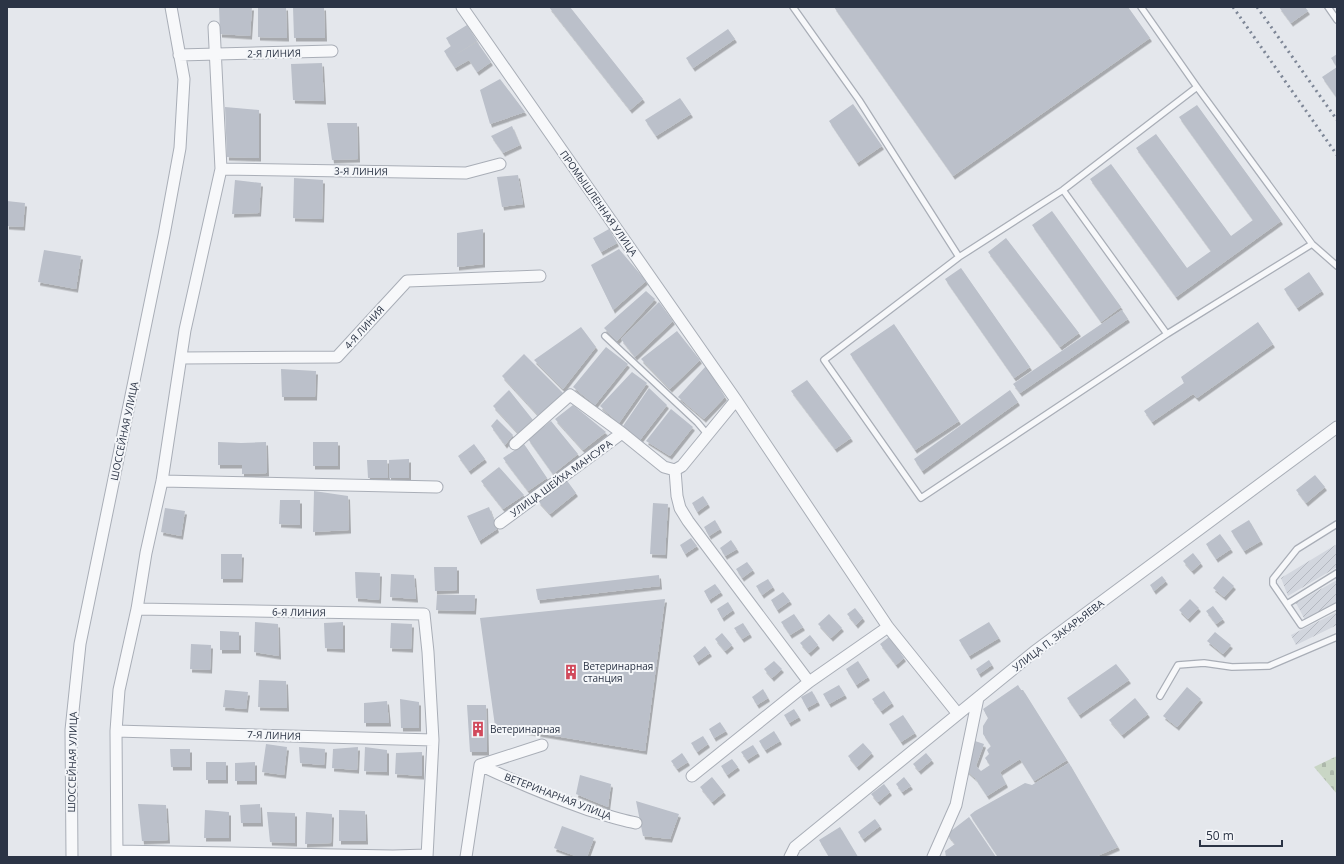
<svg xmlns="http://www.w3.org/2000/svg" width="1344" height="864" font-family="'Open Sans',sans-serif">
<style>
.industrial{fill:url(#industrial-furrows)}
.cemetery{fill:url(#cemetery-stones)}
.building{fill:#bbc0ca;filter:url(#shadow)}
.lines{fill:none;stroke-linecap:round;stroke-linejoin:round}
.lane-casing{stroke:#a9aeb7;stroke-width:8}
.street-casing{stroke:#a9aeb7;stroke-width:13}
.lane{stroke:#f7f8fa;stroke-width:5.5}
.street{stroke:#f7f8fa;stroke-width:11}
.rail{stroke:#7d8696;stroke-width:3;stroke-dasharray:2 4;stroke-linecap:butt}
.labels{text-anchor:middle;stroke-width:4;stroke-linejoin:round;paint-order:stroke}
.street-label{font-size:10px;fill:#2b3445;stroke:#f4f6f9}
.poi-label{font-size:10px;fill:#2b3445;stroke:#f4f6f9;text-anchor:start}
</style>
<defs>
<pattern id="industrial-furrows" width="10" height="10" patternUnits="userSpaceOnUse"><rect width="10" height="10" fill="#d2d6de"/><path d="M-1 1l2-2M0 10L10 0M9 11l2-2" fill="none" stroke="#b4b8c0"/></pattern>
<pattern id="cemetery-stones" width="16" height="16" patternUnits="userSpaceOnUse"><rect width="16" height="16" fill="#c9d6c5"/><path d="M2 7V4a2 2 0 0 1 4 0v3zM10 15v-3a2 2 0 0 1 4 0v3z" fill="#adb8ab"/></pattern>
<filter id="shadow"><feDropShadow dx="2" dy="3.5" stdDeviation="0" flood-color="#0004"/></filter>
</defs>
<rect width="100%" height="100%" fill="#e4e7ec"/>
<path class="industrial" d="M1337 544V567L1288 596 1281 578Z
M1337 580V602L1305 620 1296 603Z
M1337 612V625L1296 645 1291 635Z"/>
<path class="cemetery" d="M1337 756V794L1314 767Z"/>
<path class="building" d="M219 7H252L250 36 220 34Z
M258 7H286L287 38 258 37Z
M293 7H324L325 38H294Z
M549 7H570L643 99 630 110Z
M834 7H1128L1150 38 953 176Z
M1279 7H1305L1308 11 1291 23Z
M467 25 477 41 452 57 477 42 491 62 477 72 469 60 455 68 444 51 451 46 446 38Z
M728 29 735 39 693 68 686 58Z
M1337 54V98L1322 77 1337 67 1331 58Z
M322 63 324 101 293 100 291 64Z
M500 79 525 112 490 124 480 90Z
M680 98 691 114 656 136 645 120Z
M853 104 882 146 857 163 829 121Z
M1197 105 1281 221 1176 297 1090 179 1111 164 1187 268 1211 251 1136 148 1156 134 1231 236 1253 220 1179 117Z
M225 107 259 110V158L227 157Z
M327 123H357L358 159 332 160Z
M512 126 520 145 503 153 491 136Z
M518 175 523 204 502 207 497 177Z
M294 178 323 180 322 219 293 218Z
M235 180 261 183 259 213 232 214Z
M7 201 25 203 23 227 7 226Z
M1052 211 1121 307 1101 322 1032 225Z
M483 229V264L457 267V233Z
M609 229 617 243 601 252 593 238Z
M1006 238 1079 333 1060 347 988 252Z
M619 249 646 281 613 310 591 265Z
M44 250 81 256 76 289 38 282Z
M961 268 1030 367 1014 378 945 279Z
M1309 272 1322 291 1297 308 1284 289Z
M646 291 655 299 617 341 604 328Z
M659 302 673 321 635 357 621 339Z
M1122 310 1128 319 1020 393 1013 384Z
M1258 322 1273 344 1197 398 1193 394 1152 422 1144 411 1184 383 1181 377Z
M894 324 959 421 915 450 850 354Z
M581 327 596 347 563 389 534 360Z
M677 331 700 360 670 389 641 359Z
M606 347 628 364 595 405 573 387Z
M524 354 564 394 538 415 502 376Z
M706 366 725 397 704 419 678 397Z
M281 369 316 371 315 397H282Z
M632 372 647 383 619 423 600 406Z
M807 380 851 438 835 449 791 391Z
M649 388 667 405 640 440 623 426Z
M509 390 533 420 518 433 493 406Z
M1010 390 1018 402 922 471 914 459Z
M573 405 606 432 583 450 555 419Z
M671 409 693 427 670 456 646 441Z
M497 419 513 435 505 445 491 426Z
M551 421 578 454 553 474 528 439Z
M218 442 241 443 266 442 267 473 242 474V465H218Z
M313 442H338V466H313Z
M474 444 485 459 469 471 458 456Z
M524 444 547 478 528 491 503 458Z
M409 459V478H389V460Z
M367 460H387L388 478H368Z
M499 467 524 495 503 509 481 481Z
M1315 475 1325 487 1306 503 1296 490Z
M565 478 576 493 550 514 538 501Z
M314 491 348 496 349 530 313 532Z
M703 496 708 504 697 512 692 503Z
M280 500H300V525L279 524Z
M653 503 668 504 665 555 650 554Z
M489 507 497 529 479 541 467 516Z
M165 508 185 511 181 536 161 532Z
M715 520 720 529 709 536 704 527Z
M1249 520 1261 541 1244 551 1231 531Z
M1220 534 1231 549 1216 559 1206 544Z
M691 538 697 546 685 554 680 545Z
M731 540 737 549 725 556 720 548Z
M1193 553 1201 563 1192 571 1183 561Z
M221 554H242L241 579H221Z
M747 562 753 570 742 578 736 569Z
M434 567H457V590L435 591Z
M355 572 380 573 379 600 356 598Z
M391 574 414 575 416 599 390 597Z
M659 575 660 586 538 600 536 589Z
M1162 576 1166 581 1154 591 1150 585Z
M1223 576 1234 586 1224 597 1213 588Z
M768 579 773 587 762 595 756 586Z
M715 584 721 592 709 600 704 591Z
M783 592 790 601 777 610 771 600Z
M437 595H475L474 611 436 610Z
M665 599 645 751 495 726 480 618Z
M1190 599 1199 608 1188 619 1179 610Z
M728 602 733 610 722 618 717 609Z
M1213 606 1223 619 1216 624 1206 611Z
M855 608 863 618 856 625 847 614Z
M794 614 803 627 790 635 781 622Z
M829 614 842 628 831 638 818 624Z
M255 622 278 624 279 656 254 652Z
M343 622V649L325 648 324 623Z
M989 622 999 638 969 656 959 640Z
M391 623 412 624 411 649 390 648Z
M743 623 750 634 742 639 734 628Z
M220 631 239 632V650H220Z
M1215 632 1231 645 1223 654 1207 641Z
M722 633 732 645 725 651 715 639Z
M810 635 818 645 809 653 800 643Z
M889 637 904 658 896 665 880 644Z
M191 644 211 645 210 670 190 669Z
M705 646 710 653 697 662 693 656Z
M989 660 992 665 979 674 976 669Z
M774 661 782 669 772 678 764 669Z
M858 661 868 677 856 685 846 669Z
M1116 664 1129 680 1079 715 1067 698Z
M259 680 286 681 287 708 258 707Z
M839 685 845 695 829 704 823 694Z
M1018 685 1021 690H1023L1067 760 1034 781 1020 759 1000 772 1006 784 987 796 975 778 966 770 975 741 984 744 976 766 981 771 990 765 985 758 989 754 987 750 991 746 983 734V726L988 718 983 709Z
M1187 687 1201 699 1177 727 1163 716Z
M763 689 768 698 757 705 752 697Z
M225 690 248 692 246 709 223 707Z
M812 691 818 702 807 708 801 697Z
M884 691 892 703 881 711 872 699Z
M1135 698 1148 714 1122 735 1109 720Z
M400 699 419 702V728H401Z
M387 701 389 723H364V703Z
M467 705H486L487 752H470Z
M794 709 799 717 789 723 784 715Z
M903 715 915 733 901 742 889 724Z
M720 722 726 731 714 738 709 729Z
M774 731 780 741 765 750 759 741Z
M703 736 708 744 697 752 691 743Z
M863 743 872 753 857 767 848 756Z
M266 744 287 747 284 775 262 772Z
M753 745 758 753 747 760 741 752Z
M299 747 325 749 324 765 300 763Z
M358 747 357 770 332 768 333 749Z
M365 747 387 750V772L364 771Z
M170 749H190V767H171Z
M422 752V776L395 774 396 753Z
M682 753 688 762 677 769 671 761Z
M926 753 932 760 919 771 913 764Z
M732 759 738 767 727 775 721 766Z
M206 762H226V780H206Z
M255 762V781H235V763Z
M1069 763 1118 847 1095 857H998L970 815 975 811 1025 783 1032 785Z
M580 775 611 784 608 807 576 794Z
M712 777 724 792 712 802 700 787Z
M904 777 911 786 902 792 896 784Z
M884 784 890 792 878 802 871 794Z
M636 801 679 814 670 839 643 836Z
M138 804 166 805 168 840 142 841Z
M260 804 261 823H241L240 805Z
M205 810 229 812V838H204Z
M339 810 365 811 366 841H339Z
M267 812 295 813V843L270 842Z
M306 812 332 814 331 843 305 844Z
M969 817 996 857H946L945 851 955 844 947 834Z
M875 819 880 826 863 839 858 832Z
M562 826 594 838 587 857H578L554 848Z
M840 827 858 857H829L819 840Z"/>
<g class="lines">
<defs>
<path id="lane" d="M793 7 859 100 959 257
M1141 7 1197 87 1312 244 1337 266
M1328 7 1337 20
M1197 87 1063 190 959 257 824 360 921 498 1167 334 1312 244
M1063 190 1167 334
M605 336 697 422 708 435
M1337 524 1297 549 1273 579V584L1301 625 1337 606
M1287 604 1337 573
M1160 696 1178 665 1204 663 1232 667 1269 666 1337 637"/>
<path id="street" d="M462 7 736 400 888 627 958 714
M179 55 332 51
M221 169 466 173 500 164
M181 358 337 357 407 281 540 276
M515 444 570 395 622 433 664 467 675 470 682 466 736 400
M675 470 677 496 680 508 688 521 809 682
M162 481 437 487
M500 523 622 433
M137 609 424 614 428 652 433 740 427 857
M116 731 433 740
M480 765C516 782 552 797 589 810 605 815 620 820 636 823
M692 776 809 682 888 627
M118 851 393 856 427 855
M72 857 71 730 80 644 164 235 180 148 184 79 171 7
M117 857 116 731 119 690 137 609 146 553 162 481 185 330 221 169 214 27
M466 857 480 765 542 745
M790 857 795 847 1034 652 1337 427
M933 857 956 805 978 698"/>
</defs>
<use href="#lane" class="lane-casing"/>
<use href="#street" class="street-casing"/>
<use href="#lane" class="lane"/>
<use href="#street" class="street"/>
<path class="rail" d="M1233 7 1337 155
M1257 7 1337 120"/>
</g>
<defs>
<symbol id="building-bare" viewBox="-9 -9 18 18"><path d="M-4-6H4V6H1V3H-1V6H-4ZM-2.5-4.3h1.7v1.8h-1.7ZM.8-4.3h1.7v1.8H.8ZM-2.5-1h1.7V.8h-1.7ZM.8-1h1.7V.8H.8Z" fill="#d1495b" stroke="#f4f6f9" stroke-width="2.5" paint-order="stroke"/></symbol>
</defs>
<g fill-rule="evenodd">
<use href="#building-bare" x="560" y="661" width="22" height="22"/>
<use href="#building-bare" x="467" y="718" width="22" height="22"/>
</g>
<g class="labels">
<g class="street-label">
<text transform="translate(274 53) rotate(-1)" y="4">2-Я ЛИНИЯ</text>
<text transform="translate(361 171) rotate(1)" y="4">3-Я ЛИНИЯ</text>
<text transform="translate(599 203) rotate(55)" y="4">ПРОМЫШЛЕННАЯ УЛИЦА</text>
<text transform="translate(364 327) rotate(-48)" y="4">4-Я ЛИНИЯ</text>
<text transform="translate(124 431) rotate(-78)" y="4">ШОССЕЙНАЯ УЛИЦА</text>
<text transform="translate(561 478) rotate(-36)" y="4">УЛИЦА ШЕЙХА МАНСУРА</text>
<text transform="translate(299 612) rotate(1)" y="4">6-Я ЛИНИЯ</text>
<text transform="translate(1058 635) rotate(-37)" y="4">УЛИЦА П. ЗАКАРЬЯЕВА</text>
<text transform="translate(274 735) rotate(2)" y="4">7-Я ЛИНИЯ</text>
<text transform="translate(72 762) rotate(-89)" y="4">ШОССЕЙНАЯ УЛИЦА</text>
<text transform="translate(558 796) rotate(21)" y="4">ВЕТЕРИНАРНАЯ УЛИЦА</text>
</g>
<g class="poi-label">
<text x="583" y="670">Ветеринарная<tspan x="583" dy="12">станция</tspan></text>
<text x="490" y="733">Ветеринарная</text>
</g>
</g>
<rect width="1344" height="864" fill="none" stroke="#2b3445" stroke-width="16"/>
<path d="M1200 840v6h82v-6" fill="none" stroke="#2b3445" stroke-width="2"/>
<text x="1206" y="840" font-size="12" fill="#2b3445" stroke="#f4f6f9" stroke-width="3" paint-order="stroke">50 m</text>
</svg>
